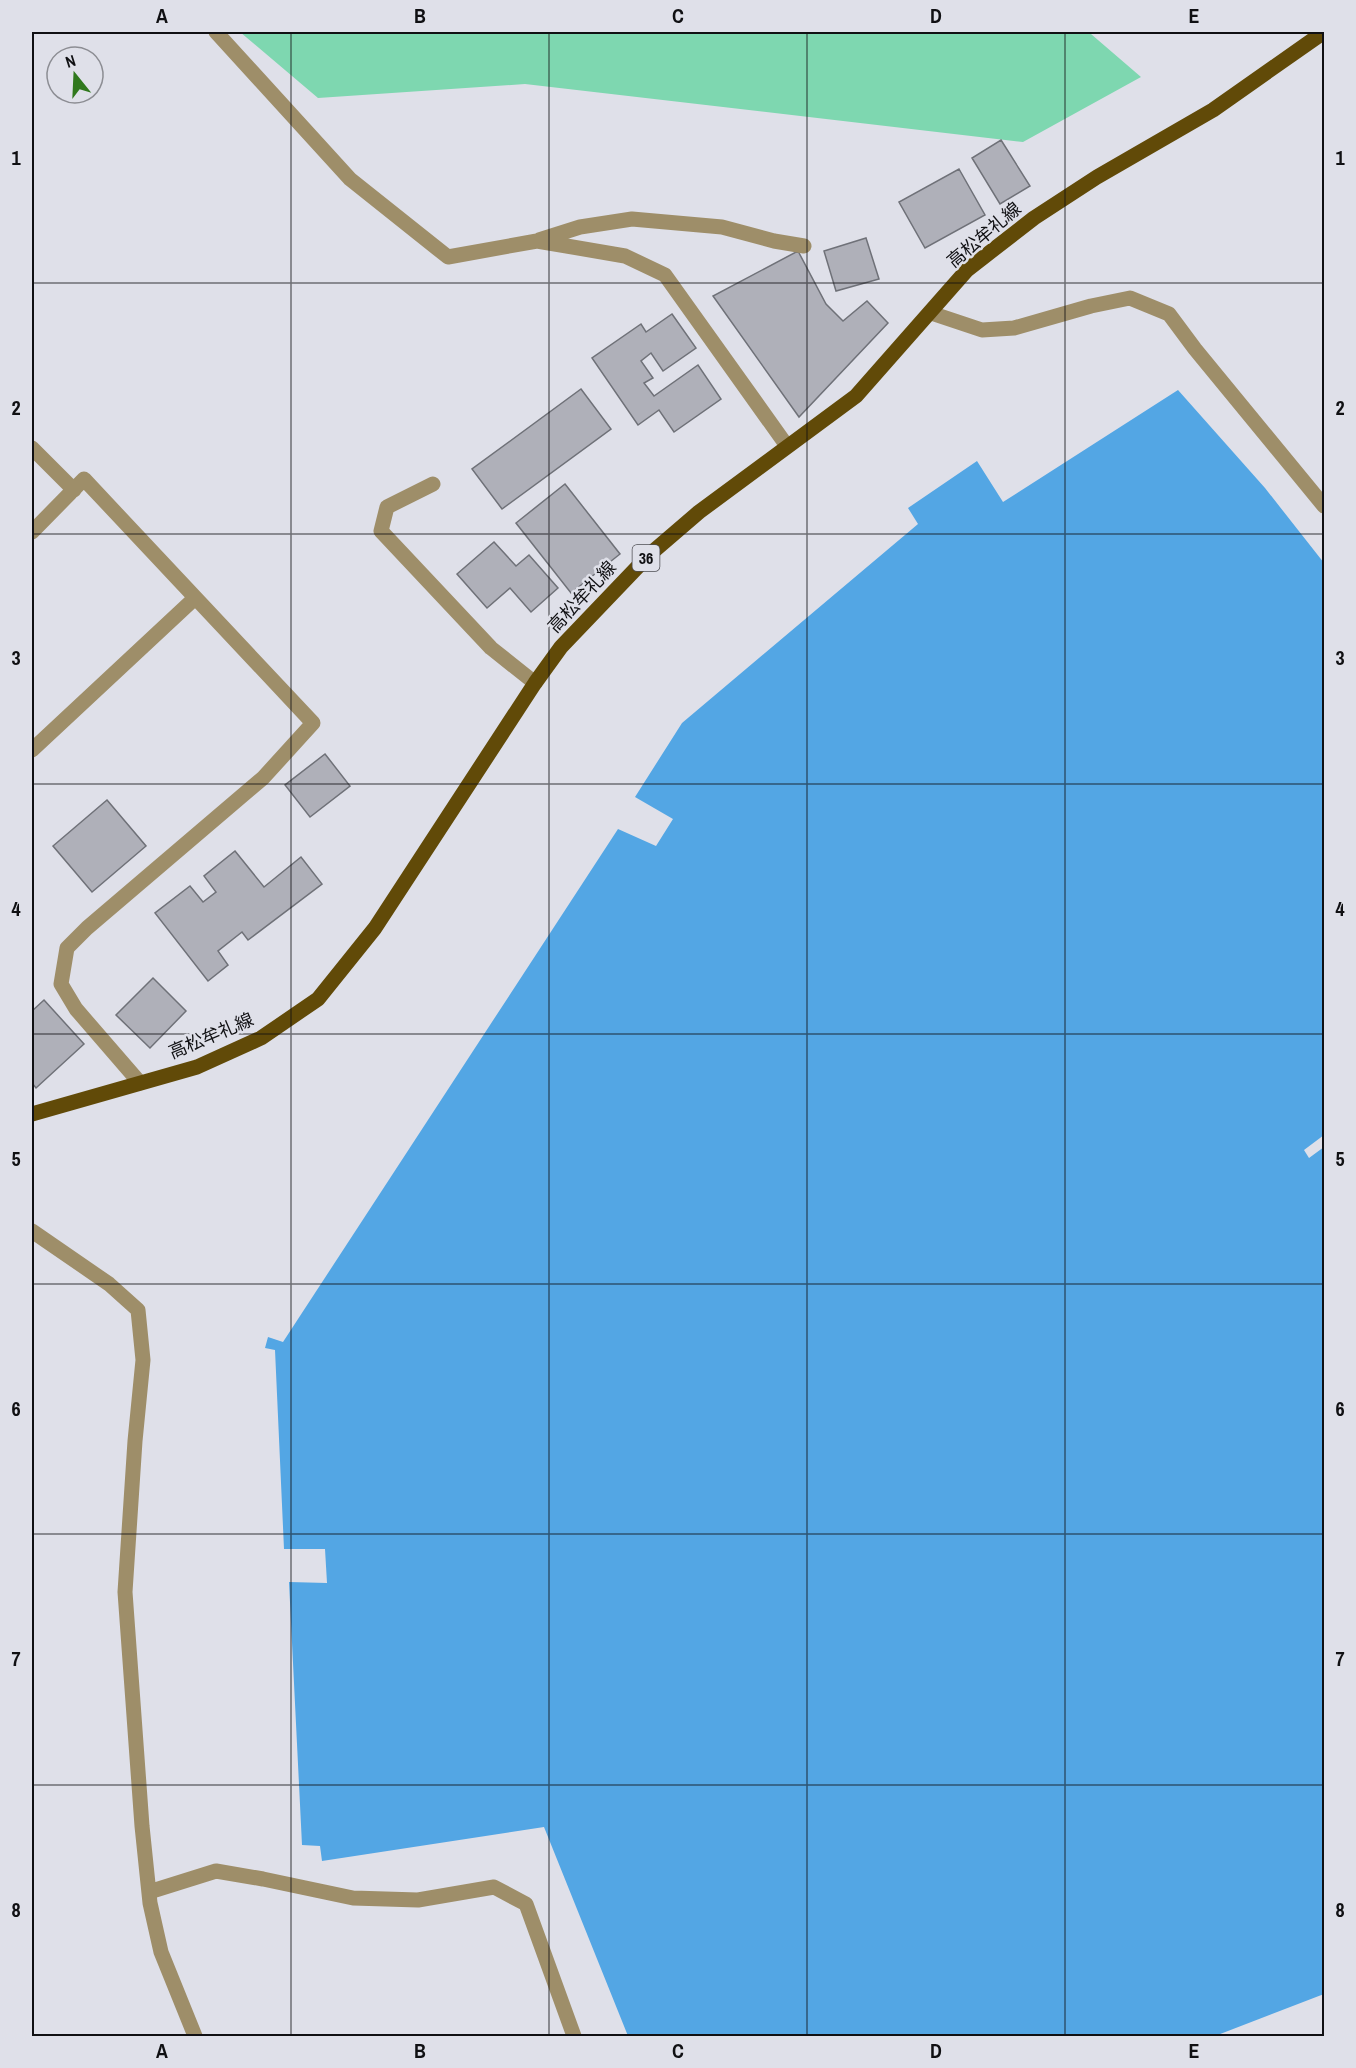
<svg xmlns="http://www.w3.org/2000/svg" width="1356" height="2068" font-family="'Archivo Narrow','Noto Sans JP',sans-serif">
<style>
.green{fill:#7ed7b0}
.water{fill:#53a6e4}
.building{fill:#afb0b9;stroke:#6f7178;stroke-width:1.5}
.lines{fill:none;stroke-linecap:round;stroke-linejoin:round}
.minor{stroke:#9e8e69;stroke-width:15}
.major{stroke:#614a08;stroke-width:15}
.grid{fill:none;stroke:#101013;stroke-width:1.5;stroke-opacity:0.55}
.labels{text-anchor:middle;stroke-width:5;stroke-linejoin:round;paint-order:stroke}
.shield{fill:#dfe0e9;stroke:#4e4e53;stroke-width:1.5}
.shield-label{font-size:16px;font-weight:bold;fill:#101013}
.street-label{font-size:18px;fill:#101013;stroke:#dfe0e9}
.neatline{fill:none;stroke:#101013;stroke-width:2}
.grid-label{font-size:20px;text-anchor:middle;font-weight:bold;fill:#101013}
</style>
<rect width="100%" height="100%" fill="#dfe0e9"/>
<path class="green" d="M240 32H1094L1091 34 1141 77 1023 142 525 84 318 98Z"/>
<path class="water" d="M1178 390 1265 488 1324 563V1135L1304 1150 1309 1158 1324 1147V1994L1215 2036H628L544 1827 322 1861 320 1846 302 1845 289 1582 327 1583 325 1549H284L275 1350 265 1348 268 1337 283 1342 618 829 656 846 673 819 635 797 682 723 918 524 908 508 977 461 1003 502Z"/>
<path class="building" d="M1001 140 1030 186 1000 204 972 158Z
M959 169 985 215 925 248 899 202Z
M866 238 879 279 836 291 824 251Z
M798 251 826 304 843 321 867 301 888 323 799 417 713 296Z
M672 314 696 348 663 371 651 353 641 361 653 378 644 383 654 396 698 365 721 399 674 432 659 410 638 425 592 358 641 324 646 332Z
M581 389 611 429 502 509 472 469Z
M565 484 620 554 571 593 516 523Z
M494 542 516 566 529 555 558 588 531 612 510 588 487 608 457 574Z
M325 754 350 786 310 817 285 785Z
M107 800 146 846 92 892 53 846Z
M235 851 264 887 301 857 322 884 248 940 242 932 218 951 228 965 208 981 155 913 190 886 203 902 216 892 204 876Z
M153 978 186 1011 150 1048 116 1015Z
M44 1000 84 1044 36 1088 32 1083V1011Z"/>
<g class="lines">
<path class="minor" d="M216 32 350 179 448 257 537 241 625 256 665 275 787 446
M539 240 580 227 632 219 722 227 774 241 804 246
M931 313 982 330 1014 328 1091 306 1130 298 1169 314 1195 349 1324 506
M32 448 74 490
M433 484 387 507 381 531 491 648 535 683
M32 532 84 479 313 723 263 778 87 928 67 948 61 984 76 1009 140 1083
M32 750 195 598
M32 1231 109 1284 138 1310 143 1360 135 1441 125 1592 142 1826 150 1903 161 1952 195 2036
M149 1892 216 1871 263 1879 353 1898 418 1900 494 1887 526 1904 574 2036"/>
<path class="major" d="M32 1114 197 1067 261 1038 318 999 375 928 535 683 561 647 649 555 699 512 856 396 967 270 1034 218 1097 177 1213 110 1324 32"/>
</g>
<path class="grid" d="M291 32V2036M549 32V2036M807 32V2036M1065 32V2036M32 283H1324M32 534H1324M32 784H1324M32 1034H1324M32 1284H1324M32 1534H1324M32 1785H1324"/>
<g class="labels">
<rect class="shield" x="632.5" y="545" width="27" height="26" rx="4.5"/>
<g class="shield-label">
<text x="646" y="564">36</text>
</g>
<g class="street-label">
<text transform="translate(984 235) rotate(-40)" y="6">高松牟礼線</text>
<text transform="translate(582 597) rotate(-47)" y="6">高松牟礼線</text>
<text transform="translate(211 1036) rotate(-23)" y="6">高松牟礼線</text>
</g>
</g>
<rect width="1356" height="2068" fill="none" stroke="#dfe0e9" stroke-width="66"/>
<g transform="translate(75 75) rotate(342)"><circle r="28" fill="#dfe0e9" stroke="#8c8d93" stroke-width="1.5"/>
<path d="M0-4.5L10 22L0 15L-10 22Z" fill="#30781d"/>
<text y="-9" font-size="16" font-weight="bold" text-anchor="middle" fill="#101013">N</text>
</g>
<rect x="33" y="33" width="1290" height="2002" class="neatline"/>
<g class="grid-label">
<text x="162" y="23">A</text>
<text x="420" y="23">B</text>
<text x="678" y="23">C</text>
<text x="936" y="23">D</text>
<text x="1194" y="23">E</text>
<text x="16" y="165">1</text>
<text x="1340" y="165">1</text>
<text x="16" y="415">2</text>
<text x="1340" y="415">2</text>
<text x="16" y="665">3</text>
<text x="1340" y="665">3</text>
<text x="16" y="916">4</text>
<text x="1340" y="916">4</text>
<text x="16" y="1166">5</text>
<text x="1340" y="1166">5</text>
<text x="16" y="1416">6</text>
<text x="1340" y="1416">6</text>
<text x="16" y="1666">7</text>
<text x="1340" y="1666">7</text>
<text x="16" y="1917">8</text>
<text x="1340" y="1917">8</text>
<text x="162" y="2058">A</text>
<text x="420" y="2058">B</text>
<text x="678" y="2058">C</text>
<text x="936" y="2058">D</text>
<text x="1194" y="2058">E</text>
</g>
</svg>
